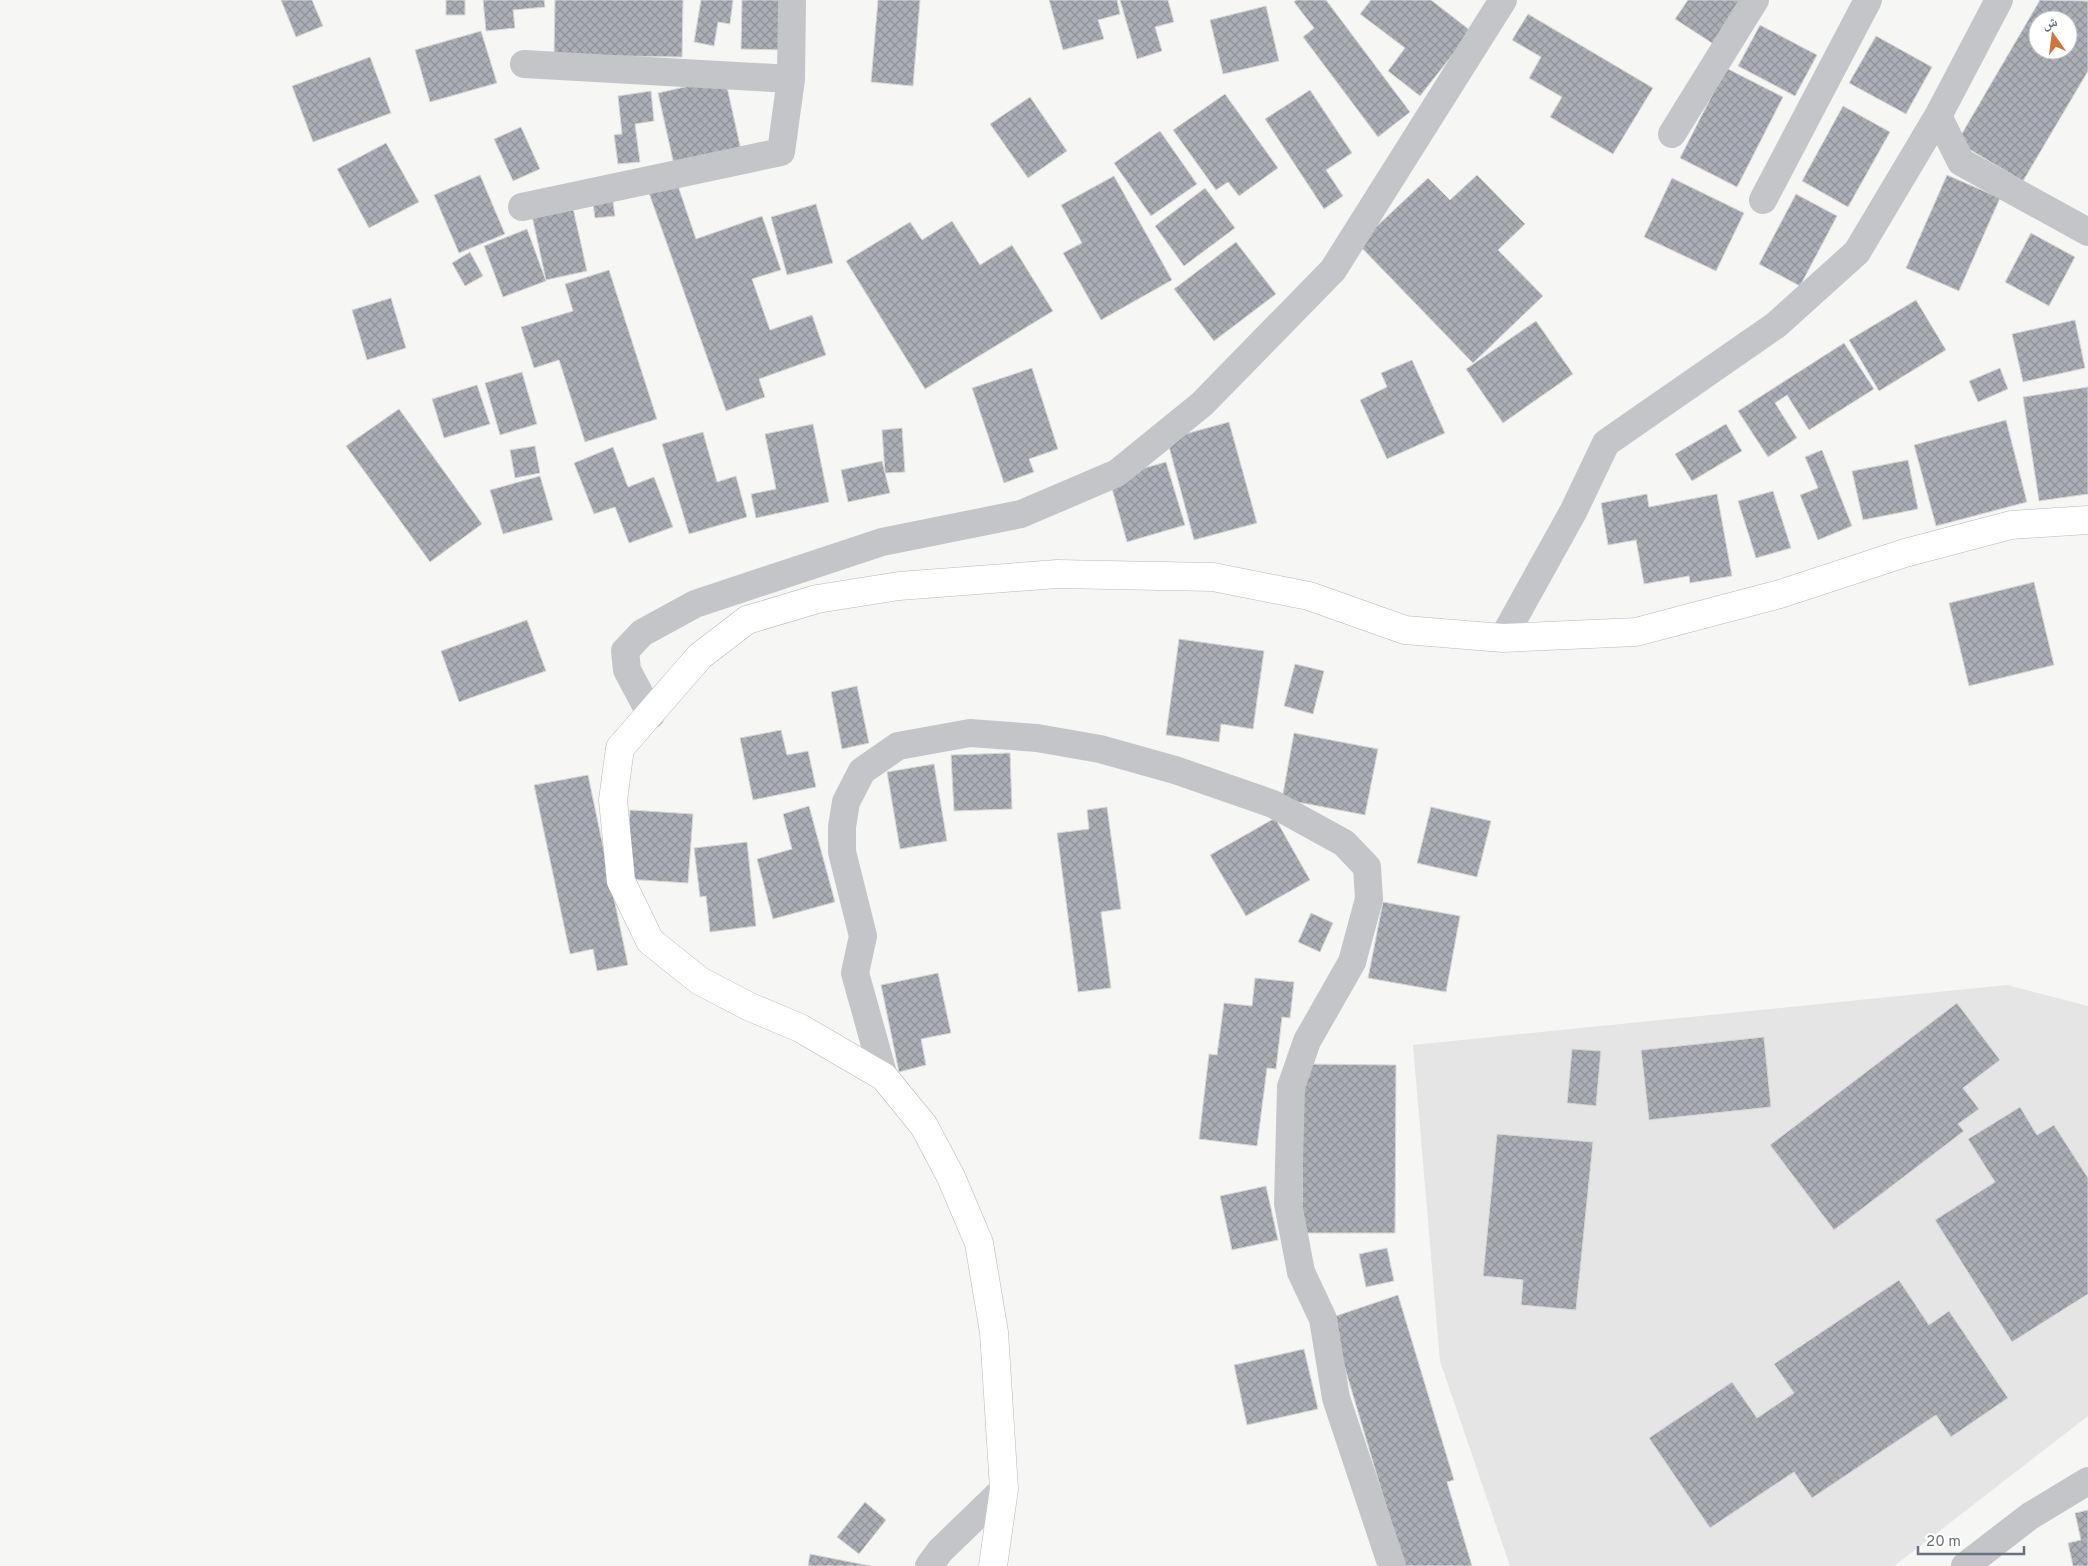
<svg xmlns="http://www.w3.org/2000/svg" width="2088" height="1566" font-family="Overpass,'Noto Naskh Arabic',sans-serif">
<style>
.built{fill:#e4e5e4}
.building{fill:url(#building-cross-hatch);stroke:#d7d8d6;fill-rule:evenodd}
.lines{fill:none;stroke-linecap:round;stroke-linejoin:round}
.major-casing{stroke:#b6b8bc;stroke-width:29}
.minor{stroke:#c3c5c8;stroke-width:28}
.major{stroke:#fff;stroke-width:28}
</style>
<defs>
<pattern id="building-cross-hatch" width="8" height="8" patternUnits="userSpaceOnUse" patternTransform="scale(1.25)"><rect width="8" height="8" fill="#abafb5"/><path d="M0 0l8 8M0 8l8-8" fill="none" stroke="#8f9399"/></pattern>
</defs>
<rect width="100%" height="100%" fill="#f6f6f4"/>
<path class="built" d="M2007 985 2088 1006V1416L1894 1566H1510L1440 1361 1413 1045Z"/>
<path class="building" d="M281 0H312L323 26 296 37Z
M446 0H465V15H446Z
M483 0H544L545 7 513 10 515 28 486 31Z
M555 0H683L682 57 554 55Z
M701 0H733L730 24 718 22 714 46 694 42Z
M742 0H785L784 50 741 49Z
M878 0H920L913 86 871 82Z
M1049 0H1117L1120 14 1098 20 1104 39 1063 50Z
M1120 0H1168L1174 22 1155 27 1162 51 1137 59Z
M1296 0H1326L1410 112 1378 137 1303 37 1314 28 1294 2Z
M1371 0H1431L1471 31 1420 96 1388 71 1405 48 1360 14Z
M1688 0H1745L1715 45 1675 19Z
M2040 0 2088 1V71L2023 181 1957 142ZM2038 20H2068V50H2038Z
M1266 6 1279 61 1223 74 1210 20Z
M1528 14 1653 88 1613 154 1550 117 1562 97 1529 78 1541 57 1512 40Z
M1760 25 1817 55 1795 96 1738 66Z
M481 31 497 83 430 102 415 50Z
M1876 36 1932 67 1906 114 1849 83Z
M370 57 391 113 313 142 292 86Z
M1726 68 1783 97 1737 187 1680 158Z
M725 78 741 150 674 165 658 93Z
M1310 90 1352 153 1326 170 1343 196 1324 209 1265 119Z
M651 91 654 121 635 124 640 162 618 164 614 135 622 134 618 96Z
M1225 94 1278 168 1239 196 1228 182 1216 190 1173 130Z
M1030 97 1067 151 1028 178 990 124Z
M1843 106 1890 132 1848 207 1802 181Z
M521 127 540 169 513 181 494 139Z
M1160 131 1197 184 1151 216 1114 163Z
M386 143 419 202 369 228 337 169Z
M480 175 505 234 459 253 434 195Z
M1477 175 1525 224 1498 250 1543 296 1473 363 1358 244 1428 178 1450 200Z
M1947 175 2000 198 1959 291 1906 268Z
M1114 176 1172 280 1101 320 1063 253 1082 243 1061 205Z
M1672 178 1744 213 1716 271 1644 237Z
M677 183 696 239 762 216 781 270 752 279 770 330 812 315 826 355 759 379 765 397 726 411 649 193Z
M1205 188 1235 228 1184 266 1155 226Z
M1796 194 1837 216 1800 286 1759 264Z
M612 195 615 216 595 218 592 197Z
M816 204 833 263 787 275 771 217Z
M573 208 587 271 546 280 532 216Z
M952 221 980 265 1012 245 1053 311 925 389 846 261 910 222 922 240Z
M527 229 546 281 503 297 484 246Z
M2031 233 2075 257 2049 306 2005 282Z
M1236 242 1276 294 1214 341 1174 289Z
M470 252 483 276 465 286 452 263Z
M609 270 657 419 585 442 559 360 534 368 521 327 573 311 565 284Z
M391 298 406 348 367 360 352 310Z
M1916 300 1946 350 1879 391 1849 340Z
M2075 320 2085 368 2023 382 2012 334Z
M1536 321 1573 374 1503 423 1466 369Z
M1844 343 1874 389 1809 430 1787 395 1775 403 1797 438 1768 457 1738 411Z
M1412 360 1445 433 1387 459 1360 400 1387 387 1381 373Z
M1032 368 1058 449 1029 459 1034 472 1004 483 972 388Z
M2000 368 2008 389 1978 402 1969 381Z
M522 372 537 424 500 435 485 383Z
M477 385 490 424 444 438 432 399Z
M2088 387V494L2039 501 2023 397Z
M399 409 482 524 430 562 346 446Z
M2006 420 2027 502 1936 526 1914 445Z
M1229 422 1257 523 1194 540 1167 439Z
M813 424 829 502 756 518 751 494 776 489 765 434Z
M1726 424 1742 451 1692 481 1675 454Z
M902 428 905 472 885 473 882 430Z
M703 432 717 482 736 476 747 517 689 534 662 444Z
M535 446 540 473 515 478 510 450Z
M613 447 628 487 654 477 673 527 629 543 615 507 594 514 574 463Z
M1822 450 1852 526 1818 540 1800 495 1818 488 1805 457Z
M1908 460 1918 509 1863 520 1852 471Z
M882 461 890 493 848 502 841 470Z
M1166 462 1185 525 1127 542 1109 478Z
M540 476 553 520 503 534 490 490Z
M1773 491 1791 548 1756 558 1738 501Z
M1647 494 1649 507 1717 494 1732 576 1690 583 1689 576 1644 584 1636 540 1608 545 1601 503Z
M2034 582 2054 665 1969 686 1949 603Z
M527 620 546 671 459 702 441 651Z
M1179 639 1264 651 1253 729 1221 724 1219 742 1166 735Z
M1295 664 1324 671 1313 714 1284 706Z
M857 686 869 743 842 749 831 692Z
M781 730 787 755 808 751 816 787 753 800 740 738Z
M1294 733 1378 749 1365 815 1282 799Z
M1010 753 1012 809 954 811 951 755Z
M934 764 947 841 900 849 887 772Z
M588 775 628 965 597 971 593 949 570 954 534 785Z
M809 806 835 902 773 919 757 859 792 849 783 814Z
M1107 807 1121 909 1101 912 1111 988 1078 992 1057 833 1089 829 1087 810Z
M1431 807 1491 821 1477 877 1417 863Z
M630 810 693 814 688 883 625 879Z
M1275 818 1310 880 1246 916 1210 855Z
M747 842 756 926 710 932 706 896 700 897 694 848Z
M1383 902 1460 916 1446 992 1368 978Z
M1311 913 1333 923 1320 952 1298 942Z
M938 973 951 1033 921 1039 926 1065 899 1072 881 985Z
M1255 978 1294 982 1290 1018 1282 1017 1276 1069 1267 1068 1257 1146 1199 1139 1209 1054 1217 1055 1224 1003 1252 1006Z
M1957 1003 2000 1060 1963 1088 1979 1109 1958 1124 1964 1131 1834 1230 1770 1145Z
M1764 1037 1771 1107 1649 1120 1641 1050Z
M1572 1049 1601 1051 1596 1106 1567 1103Z
M1303 1064 1396 1065 1395 1233H1302Z
M2020 1107 2037 1135 2054 1125 2088 1178V1294L2012 1342 1935 1220 1995 1182 1968 1139Z
M1497 1134 1593 1142 1576 1310 1521 1305 1523 1280 1483 1276Z
M1266 1186 1278 1240 1232 1250 1220 1196Z
M1387 1248 1394 1281 1366 1287 1359 1254Z
M1899 1280 1929 1325 1949 1311 2008 1398 1951 1437 1936 1415 1812 1498 1794 1472 1710 1528 1649 1438 1732 1382 1757 1418 1794 1393 1774 1364Z
M1398 1295 1454 1480 1447 1482 1472 1566H1404L1330 1318Z
M1304 1349 1318 1409 1247 1425 1234 1365Z
M865 1502 886 1520 859 1554 837 1537Z
M2088 1510V1566H2073L2068 1543 2081 1540 2075 1513Z
M810 1554 871 1566H808Z"/>
<g class="lines">
<defs>
<path id="major" d="M993 1566 1004 1489 994 1332 979 1243 951 1177 924 1126 884 1077 800 1028 750 1007 700 981 650 941 621 881 613 800 620 748 700 656 747 620 817 599 899 586 1057 574 1213 577 1309 596 1405 630 1503 638 1636 632 1780 594 1905 553 2011 525 2088 520"/>
</defs>
<use href="#major" class="major-casing"/>
<path class="minor" d="M524 64 791 79
M1938 116 1961 162 2088 232
M1672 134 1755 0
M1763 200 1868 0
M522 207 781 152 791 79 792 0
M1503 638 1573 512 1606 443 1776 325 1857 252 1938 116 1999 0
M651 715 627 670 625 651 642 633 695 604 882 542 1021 514 1117 473 1202 404 1333 270 1503 0
M884 1077 855 973 863 936 842 852V827L846 802 862 771 898 746 970 733 1037 738 1100 749 1175 770 1273 804 1344 843 1367 867 1369 899 1352 962 1307 1041 1291 1087 1288 1204 1301 1272 1323 1319 1336 1398 1392 1566
M929 1566 940 1551 1004 1489
M1965 1566 2030 1516 2088 1481"/>
<use href="#major" class="major"/>
</g>
<g transform="translate(2053 35) rotate(346)"><circle r="24" fill="#ffffff" stroke="#c3c7cd"/>
<path d="M0-4L9 19L0 12L-9 19Z" fill="#cc773d"/>
<text y="-8" font-size="14" font-weight="bold" text-anchor="middle" fill="#697281">ش</text>
</g>
<path d="M1918 1546v8h106v-8" fill="none" stroke="#697281" stroke-width="2.5"/>
<text x="1926" y="1546" font-size="15" fill="#697281" stroke="#ffffff" stroke-width="4" paint-order="stroke">20 m</text>
</svg>
